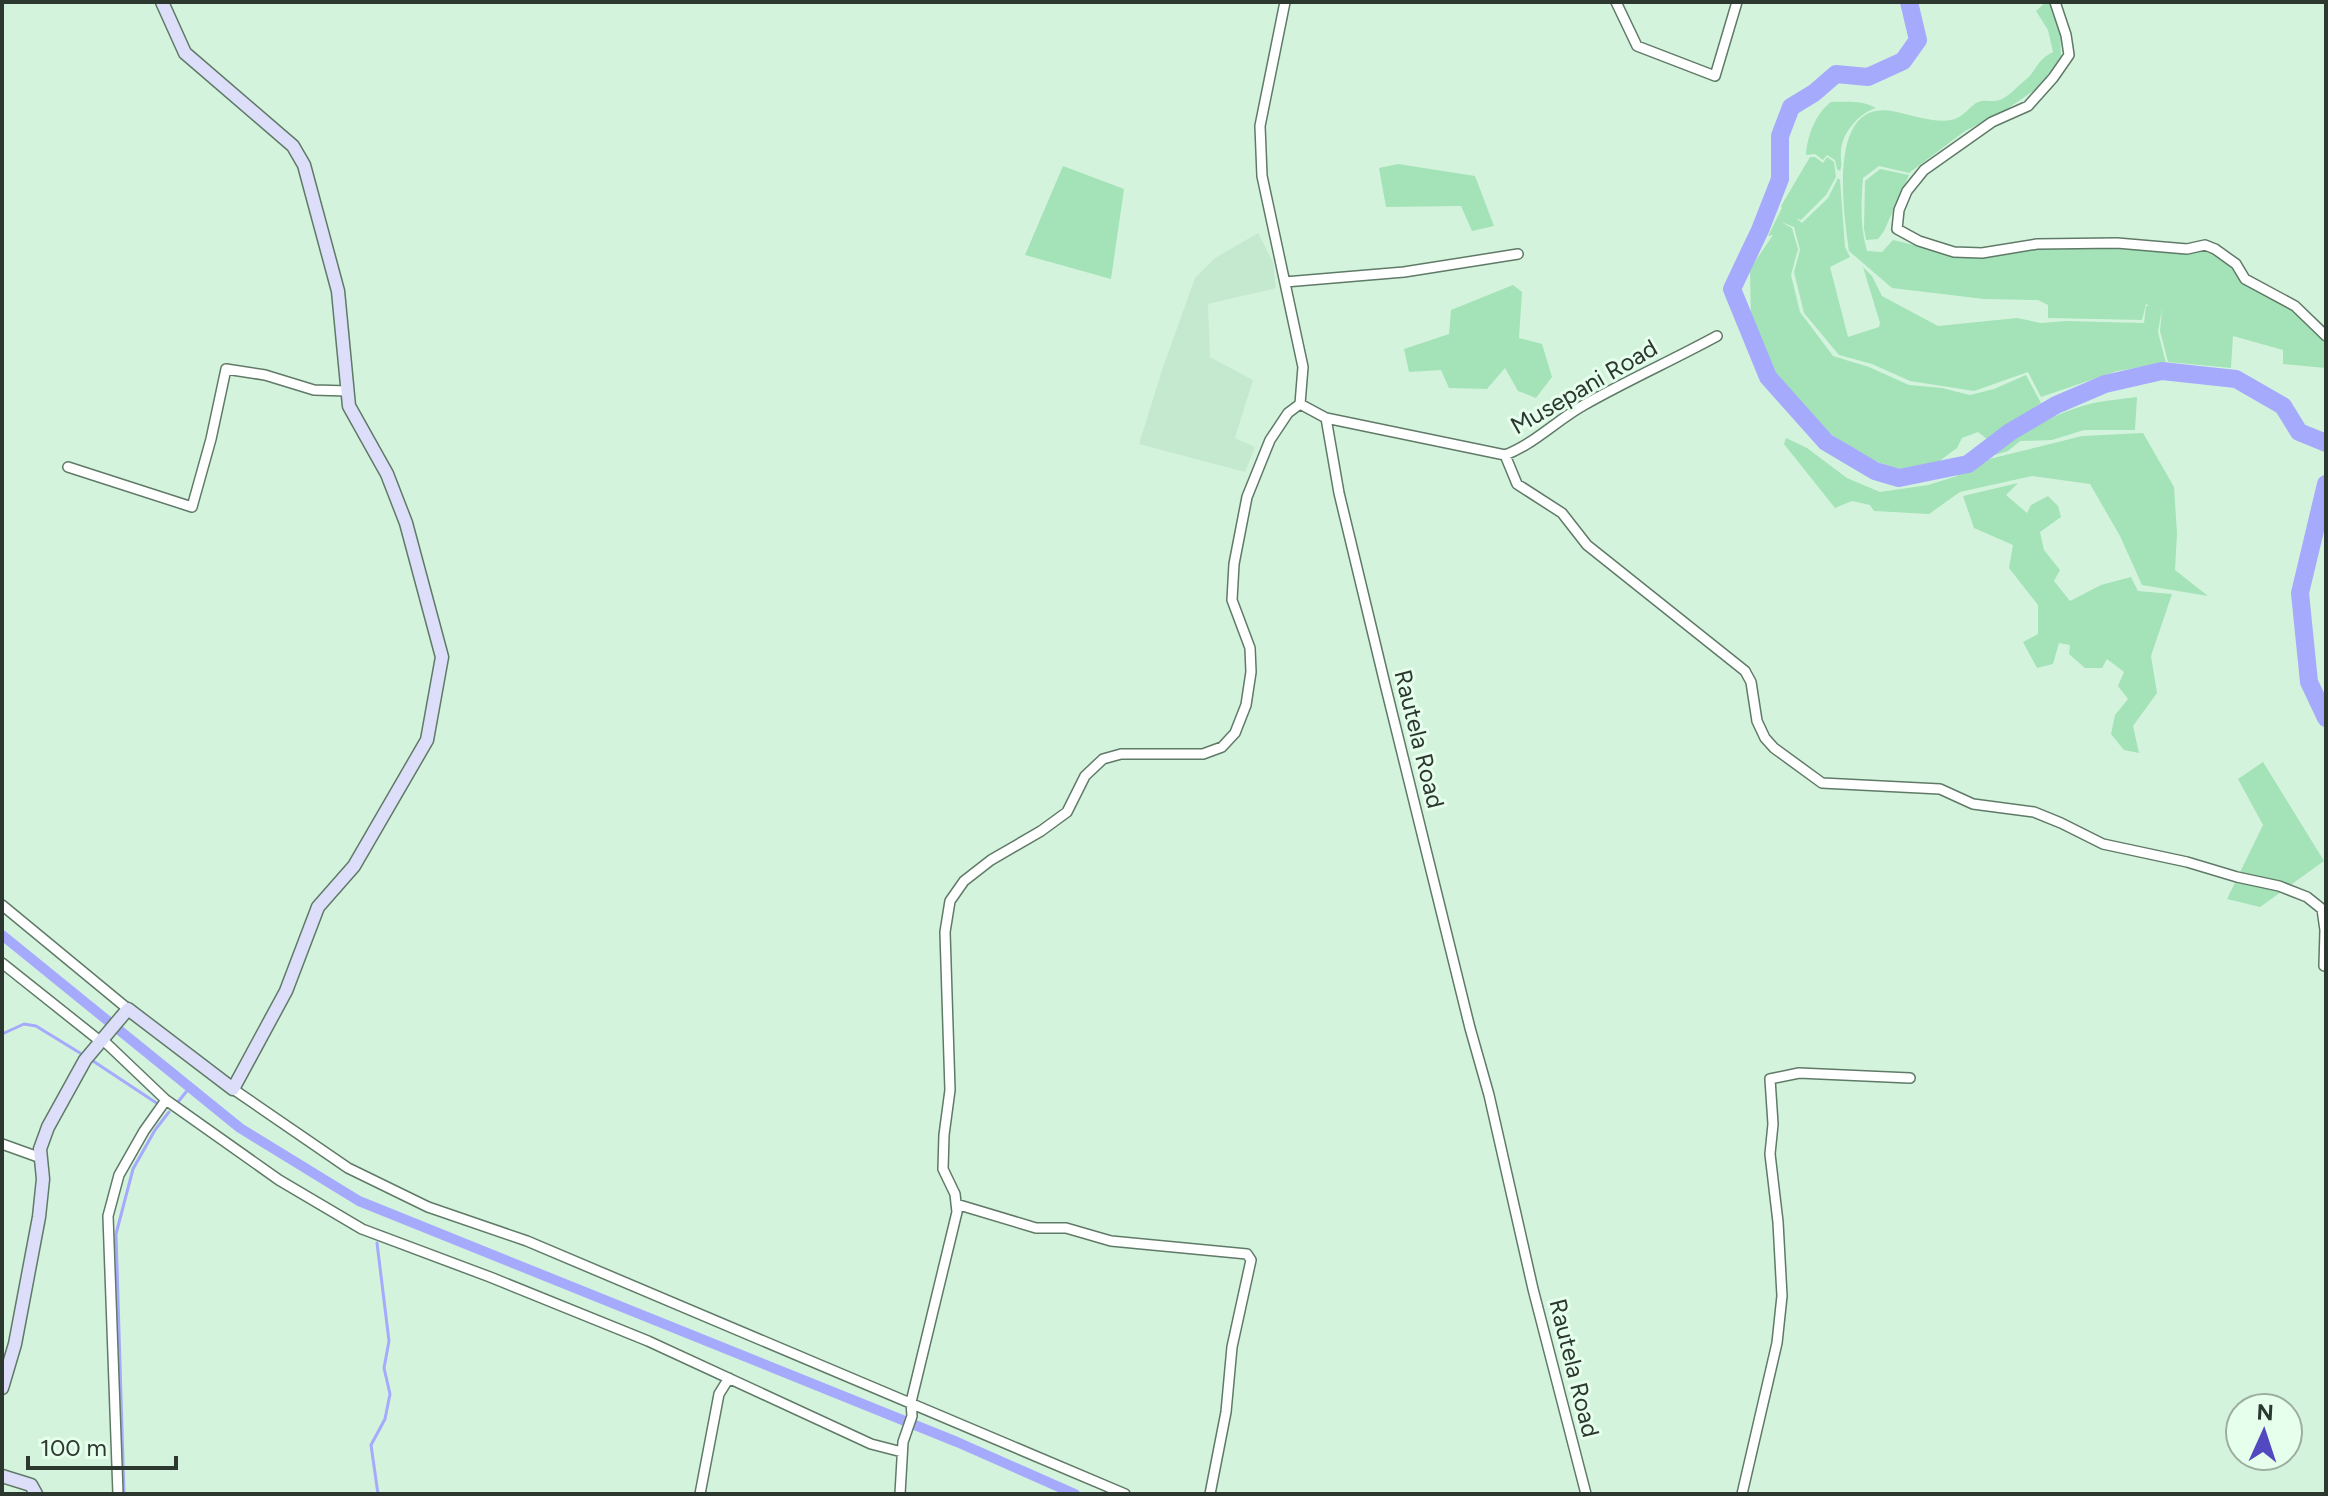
<svg xmlns="http://www.w3.org/2000/svg" width="2328" height="1496" font-family="Figtree,sans-serif">
<style>
.built{fill:#c4e9cf}
.green{fill:#a3e3b7}
.lines{fill:none;stroke-linecap:round;stroke-linejoin:round}
.stream{stroke:#a5aafd;stroke-width:3}
.canal{stroke:#a5aafd;stroke-width:10}
.river{stroke:#a5aafd;stroke-width:18}
.street-casing{stroke:#5f7a67;stroke-width:12}
.secondary-casing{stroke:#5f7a67;stroke-width:15}
.street{stroke:#fff;stroke-width:9}
.secondary{stroke:#dddefa;stroke-width:12}
.labels{text-anchor:middle;stroke-width:6;stroke-linejoin:round;paint-order:stroke}
.street-label{font-size:24px;fill:#2c372f;stroke:#e6feec}
</style>
<rect width="100%" height="100%" fill="#d4f3dd"/>
<path class="built" d="M1258 233 1273 262 1276 288 1208 304 1210 357 1253 380 1235 438 1255 447 1245 472 1139 444 1162 370 1195 278 1215 258Z"/>
<path class="green" d="M2046 2H2050L2060 23 2061 56 2039 87 2004 111 1965 131 1909 173 1879 166 1863 178C1861 203 1860 227 1867 251L1882 252 1893 240 1968 258 2033 249 2082 248 2207 252 2226 260 2245 284 2288 306 2326 344V368L2283 364V350L2233 336 2231 368 2168 362 2160 331 2162 308 2158 332 2166 363 2117 371 2041 397 2028 372 1974 391 1910 381 1872 364 1839 355 1804 313 1794 272 1800 250 1794 227 1781 222 1792 228 1798 249 1791 275 1800 312 1833 356 1869 367 1909 385 1942 388 1970 395 1994 389 2026 375 2041 403 1988 440 1978 432 1962 438 1957 448 1938 462 1899 469 1866 458 1831 434 1800 404 1771 369 1751 320 1750 269 1773 235 1768 236 1782 208 1781 206 1810 157H1815L1823 163 1827 157 1834 162 1836 177 1826 195 1801 220 1796 218 1802 223 1828 198 1838 178 1840 180 1845 247 1850 257 1830 267 1848 337 1879 327 1880 323 1863 267 1872 276 1882 296 1938 326 2017 318 2041 323 2066 321 2144 323 2146 306H2149L2146 304 2142 320 2048 318V305L2038 300 1984 299 1892 288 1849 251C1844 214 1826 99 1892 111 1908 114 1942 126 1957 118 1964 115 1970 107 1976 103 1984 98 1992 103 2000 100 2008 97 2017 87 2024 81 2038 70 2035 61 2053 52L2048 30 2036 11Z
M1831 102C1847 102 1862 100 1876 108 1859 113 1841 134 1841 152 1840 159 1843 164 1840 171L1837 169 1835 160 1827 155 1823 160 1815 154 1806 155C1807 136 1816 113 1831 102Z
M1398 164 1475 176 1494 226 1472 231 1461 206 1386 207 1379 168Z
M1063 166 1124 189 1111 279 1025 255Z
M1880 169 1909 175 1884 231 1878 239 1866 240 1864 228 1865 181Z
M1513 285 1522 292 1519 338 1542 344 1552 377 1536 398 1518 391 1505 368 1487 389 1449 388 1441 370 1409 372 1404 349 1449 334 1451 310Z
M2137 397 2135 430H2084L2052 440 2020 441 2008 451 1995 455H1988C2020 433 2055 412 2094 403 2108 400 2123 399 2137 397Z
M2143 433 2174 487 2177 533 2175 570 2208 596 2142 585 2120 536 2090 484 2032 476 1960 492 1929 514 1874 511 1870 505 1852 501 1835 508 1784 444 1786 438 1807 448 1847 478 1880 492 1928 485 1957 476 1977 462 2082 436Z
M2018 483 2006 495 2027 513 2031 505 2048 496 2058 506 2061 517 2040 532 2044 550 2060 570 2054 581 2070 601 2101 585 2131 577 2138 591 2172 594 2151 656 2157 693 2133 726 2139 753 2124 750 2111 734 2115 715 2128 699 2118 686 2124 672 2107 659 2102 668H2085L2069 654 2070 645 2059 643 2053 664 2037 668 2023 642 2038 634V605L2009 568 2013 545 1974 528 1963 496Z
M2263 762 2324 861 2260 907 2227 899 2263 825 2238 779Z"/>
<g class="lines">
<path class="stream" d="M2 1034 24 1024 36 1026 80 1053
M90 1059 158 1104
M178 1102 190 1087
M377 1243 389 1341 384 1368 390 1394 385 1419 371 1445 378 1494
M124 1494 116 1234 133 1169 155 1130 169 1112"/>
<path class="canal" d="M2 935 240 1128 359 1201 957 1442 1075 1494"/>
<path class="river" d="M1909 2 1918 40 1903 61 1868 77 1836 74 1814 93 1791 107 1780 136V179L1760 230 1732 289 1768 377 1826 442 1875 471 1899 478 1968 464 2010 432 2056 405 2105 384 2162 371 2236 379 2283 406 2299 432 2326 443
M2326 484 2300 593 2309 682 2326 718"/>
<defs>
<path id="street" d="M1285 2 1260 126 1262 176 1303 367 1300 404
M1616 2 1637 46 1715 76 1737 2
M2055 2 2066 35 2069 55 2053 78 2028 106 1992 122 1924 170 1907 191 1899 210 1897 229 1919 241 1954 252 1982 253 2037 244 2117 243 2187 249 2205 245 2215 249 2236 264 2245 279 2295 306 2326 336
M1285 282 1404 272 1518 254
M1300 404 1326 418 1505 455C1534 444 1557 420 1584 405 1628 380 1673 360 1717 336
M1326 418 1339 493 1385 684 1470 1028 1489 1095 1533 1289 1586 1494
M1505 455 1517 484 1562 513 1587 545 1745 671 1751 682 1757 721 1765 738 1774 748 1822 783 1940 789 1973 804 2034 812 2061 823 2103 844 2187 862 2237 877 2279 886 2307 897 2322 909 2325 930 2324 966
M68 467 192 507 211 439 226 369 265 375 314 390 348 391
M2 905 128 1009
M2 963 100 1041
M103 1040 166 1100 279 1180 362 1229 490 1277 648 1341 871 1444 902 1452
M233 1089 348 1168 428 1207 527 1241 1125 1494
M2 1144 41 1158
M956 1204 1036 1228H1066L1111 1241 1247 1254 1251 1260 1232 1347 1226 1412 1210 1494
M118 1494 108 1216 119 1175 144 1131 166 1100
M700 1494 719 1394 729 1378
M900 1494 903 1442 912 1416 911 1402 957 1212 955 1194 943 1169 944 1135 950 1090 945 932 950 901 964 881 991 860 1041 831 1067 812 1085 776 1103 759 1121 754H1203L1222 747 1235 733 1246 705 1251 672 1250 648 1232 600 1234 564 1247 497 1270 440 1288 413 1300 404
M1742 1494 1777 1343 1782 1296 1778 1222 1770 1154 1773 1124 1770 1079 1799 1073 1910 1078"/>
<path id="secondary" d="M2 1388 15 1344 39 1217 43 1179 40 1149 48 1127 85 1060 128 1009 233 1089 286 991 318 907 354 866 427 740 442 657 406 523 387 474 349 406 338 291 304 165 293 146 185 53 162 2
M2 1476 31 1485 36 1494"/>
</defs>
<use href="#street" class="street-casing"/>
<use href="#secondary" class="secondary-casing"/>
<use href="#street" class="street"/>
<use href="#secondary" class="secondary"/>
</g>
<g class="labels">
<g class="street-label">
<text transform="translate(1584 387) rotate(-30)" y="8">Musepani Road</text>
<text transform="translate(1419 739) rotate(76)" y="8">Rautela Road</text>
<text transform="translate(1574 1368) rotate(76)" y="8">Rautela Road</text>
</g>
</g>
<rect width="2328" height="1496" fill="none" stroke="#2c372f" stroke-width="8"/>
<g transform="translate(2264 1432) rotate(3)"><circle r="38" fill="#e6feec" stroke="#9caea0" stroke-width="2"/>
<path d="M0-6L14 30L0 20L-14 30Z" fill="#5249c0"/>
<text y="-12" font-size="22" font-weight="bold" text-anchor="middle" fill="#2c372f">N</text>
</g>
<path d="M28 1456v12h148v-12" fill="none" stroke="#2c372f" stroke-width="4"/>
<text x="40" y="1456" font-size="24" fill="#2c372f" stroke="#e6feec" stroke-width="6" paint-order="stroke">100 m</text>
</svg>
